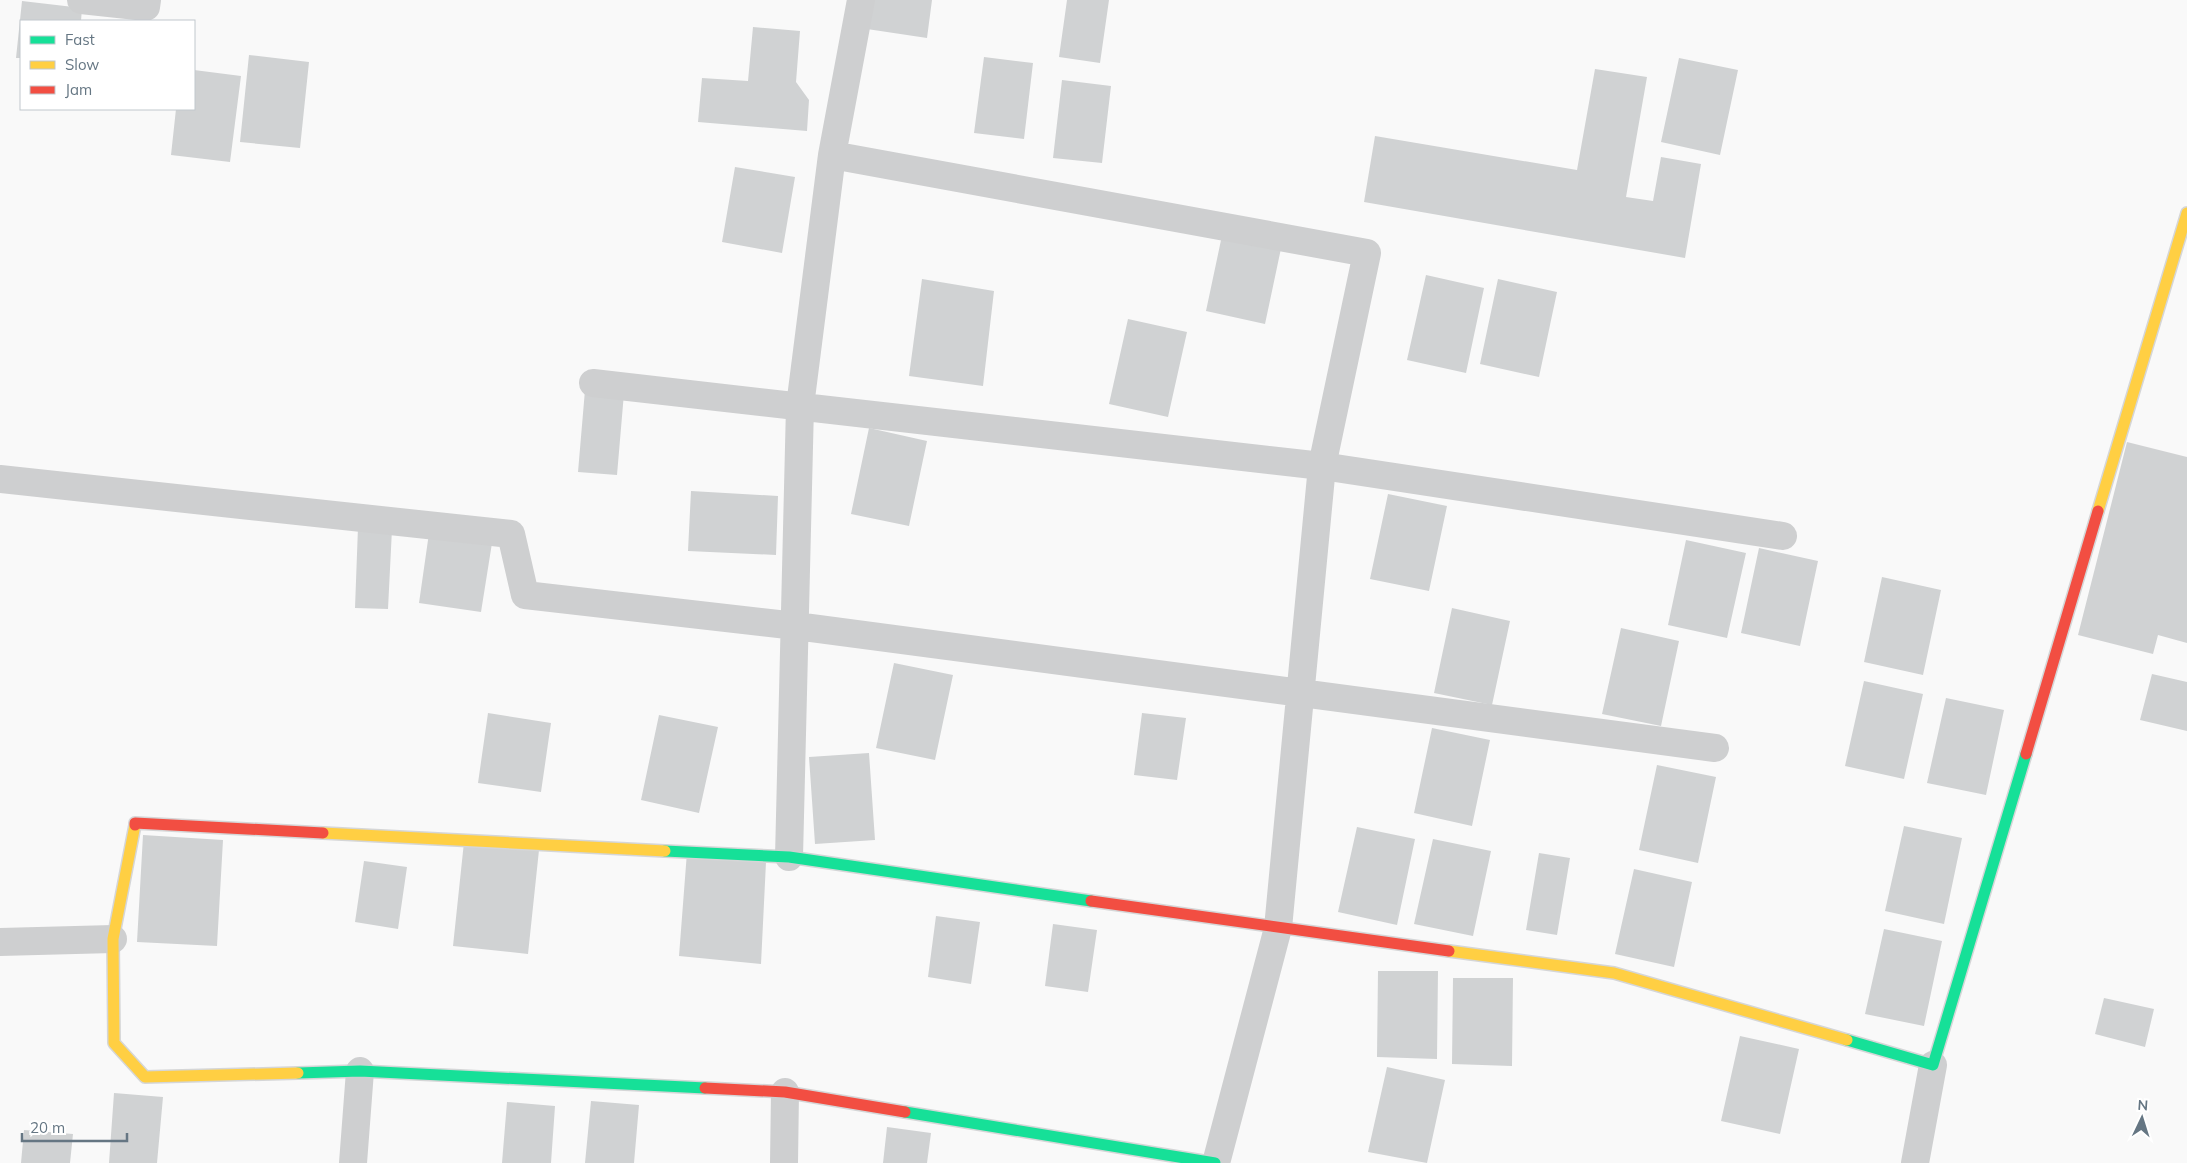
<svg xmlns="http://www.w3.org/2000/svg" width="2187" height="1163" font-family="Mulish,sans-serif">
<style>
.building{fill:#d0d2d3}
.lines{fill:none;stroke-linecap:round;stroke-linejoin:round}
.fast-casing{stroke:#d5d6d7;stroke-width:14}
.slow-casing{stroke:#d5d6d7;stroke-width:14}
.jam-casing{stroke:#d5d6d7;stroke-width:14}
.street{stroke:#cecfd0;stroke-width:28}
.fast{stroke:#16e098;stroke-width:11}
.slow{stroke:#ffcf43;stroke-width:11}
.jam{stroke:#f24e42;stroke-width:11}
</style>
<rect width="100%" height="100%" fill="#f9f9f9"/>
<path class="building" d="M872 0H932L927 38 867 29Z
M1067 0H1109L1100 63 1059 57Z
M22 1 82 8 81 21H21V58H16Z
M753 27 800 31 796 82 809 100 807 131 698 122 702 78 748 81Z
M249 55 309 62 300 148 240 142Z
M984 57 1033 63 1024 139 974 133Z
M1679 58 1738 70 1720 155 1661 142Z
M1595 69 1647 77 1626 197 1653 201 1661 157 1701 164 1685 258 1364 202 1375 136 1577 170Z
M194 70 241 76 230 162 171 155 176 109H194Z
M1062 80 1111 86 1102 163 1053 158Z
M735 167 795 177 782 253 722 242Z
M1224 226 1283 239 1265 324 1206 311Z
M1426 275 1484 288 1466 373 1407 360Z
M922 279 994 291 983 386 909 376Z
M1498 279 1557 292 1539 377 1480 364Z
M1128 319 1187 332 1168 417 1109 404Z
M585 390 624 393 617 475 578 472Z
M869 428 927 441 909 526 851 514Z
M2127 442 2187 457V643L2158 635 2153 654 2078 635Z
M691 491 778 496 776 555 688 551Z
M1388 494 1447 506 1429 591 1370 579Z
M358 527 392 529 388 609 355 608Z
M429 533 492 543 481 612 419 603Z
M1686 540 1746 553 1727 638 1668 625Z
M1759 548 1818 561 1800 646 1741 633Z
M1882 577 1941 590 1923 675 1864 662Z
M1452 608 1510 621 1492 705 1434 693Z
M1621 628 1679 641 1661 726 1602 714Z
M894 663 953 675 935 760 876 748Z
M2152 674 2187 682V731L2140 720Z
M1864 681 1923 694 1904 779 1845 766Z
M1946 698 2004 710 1986 795 1927 783Z
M488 713 551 723 541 792 478 783Z
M1142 713 1186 718 1177 780 1134 775Z
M659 715 718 727 699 813 641 800Z
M1432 728 1490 740 1472 826 1414 813Z
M869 753 875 840 815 844 809 757Z
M1657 765 1716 777 1698 863 1639 850Z
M1904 826 1962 838 1944 924 1885 911Z
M1357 827 1415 839 1397 925 1338 912Z
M143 835 223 840 217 946 137 942Z
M1433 839 1491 851 1473 936 1414 924Z
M464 842 539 850 528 954 453 946Z
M687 852 766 862 761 964 679 956Z
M1539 853 1570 858 1557 935 1526 930Z
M364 861 407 867 398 929 355 922Z
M1634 869 1692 882 1674 967 1615 954Z
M936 916 980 922 971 984 928 977Z
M1053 924 1097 930 1088 992 1045 986Z
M1884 929 1942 941 1924 1026 1865 1014Z
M1378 971H1438L1437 1059 1377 1057Z
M1453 978H1513L1512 1066 1452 1064Z
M2104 998 2154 1009 2145 1047 2095 1034Z
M1740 1036 1799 1049 1780 1134 1721 1121Z
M1387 1067 1445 1080 1427 1163 1368 1152Z
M114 1093 163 1097 157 1163H109Z
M591 1101 639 1105 634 1163H585Z
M507 1102 555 1106 551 1163H502Z
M887 1127 931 1133 927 1163H883Z
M24 1130 73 1134 70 1163H21Z"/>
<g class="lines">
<defs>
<path id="fast" d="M665 851 789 857 1091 901
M1847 1040 1933 1065 2026 754
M298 1073 360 1071 705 1088
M905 1112 1215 1163"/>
<path id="slow" d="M2098 511 2187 213
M135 825 113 939 114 1043 145 1077 298 1073
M323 833 665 851
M1449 951 1614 973 1847 1040"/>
<path id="jam" d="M2026 754 2098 511
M135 825V823L323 833
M1091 901 1449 951
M705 1088 785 1092 905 1112"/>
</defs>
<use href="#fast" class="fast-casing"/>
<use href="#slow" class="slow-casing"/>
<use href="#jam" class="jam-casing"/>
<path class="street" d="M81 0 146 7 147 0
M832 155 1367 253 1322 466 1278 928 1216 1163
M593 383 1322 466 1783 536
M0 479 511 534 525 595 796 626 1715 748
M789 857 800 406 832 155 861 0
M0 942 113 939
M353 1163 360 1071
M784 1163 785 1092
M1915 1163 1933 1065"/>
<use href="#fast" class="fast"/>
<use href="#slow" class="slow"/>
<use href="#jam" class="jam"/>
</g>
<rect x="20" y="20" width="175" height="90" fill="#ffffff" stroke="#c1c8cd"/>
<rect x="30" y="36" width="25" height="8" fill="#16e098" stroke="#c1c8cd"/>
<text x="65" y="45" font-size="15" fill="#657683">Fast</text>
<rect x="30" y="61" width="25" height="8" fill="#ffcf43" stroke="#c1c8cd"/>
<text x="65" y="70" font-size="15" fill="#657683">Slow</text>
<rect x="30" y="86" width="25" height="8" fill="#f24e42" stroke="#c1c8cd"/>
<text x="65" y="95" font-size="15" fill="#657683">Jam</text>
<g transform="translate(2142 1118) rotate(4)" stroke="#ffffff" stroke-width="4" paint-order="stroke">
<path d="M0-4L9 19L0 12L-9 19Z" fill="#657683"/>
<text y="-8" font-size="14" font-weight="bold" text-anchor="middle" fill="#657683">N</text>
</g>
<path d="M22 1133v8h105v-8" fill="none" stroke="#657683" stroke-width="2.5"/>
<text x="30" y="1133" font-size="15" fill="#657683" stroke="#ffffff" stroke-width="4" paint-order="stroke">20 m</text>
</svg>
